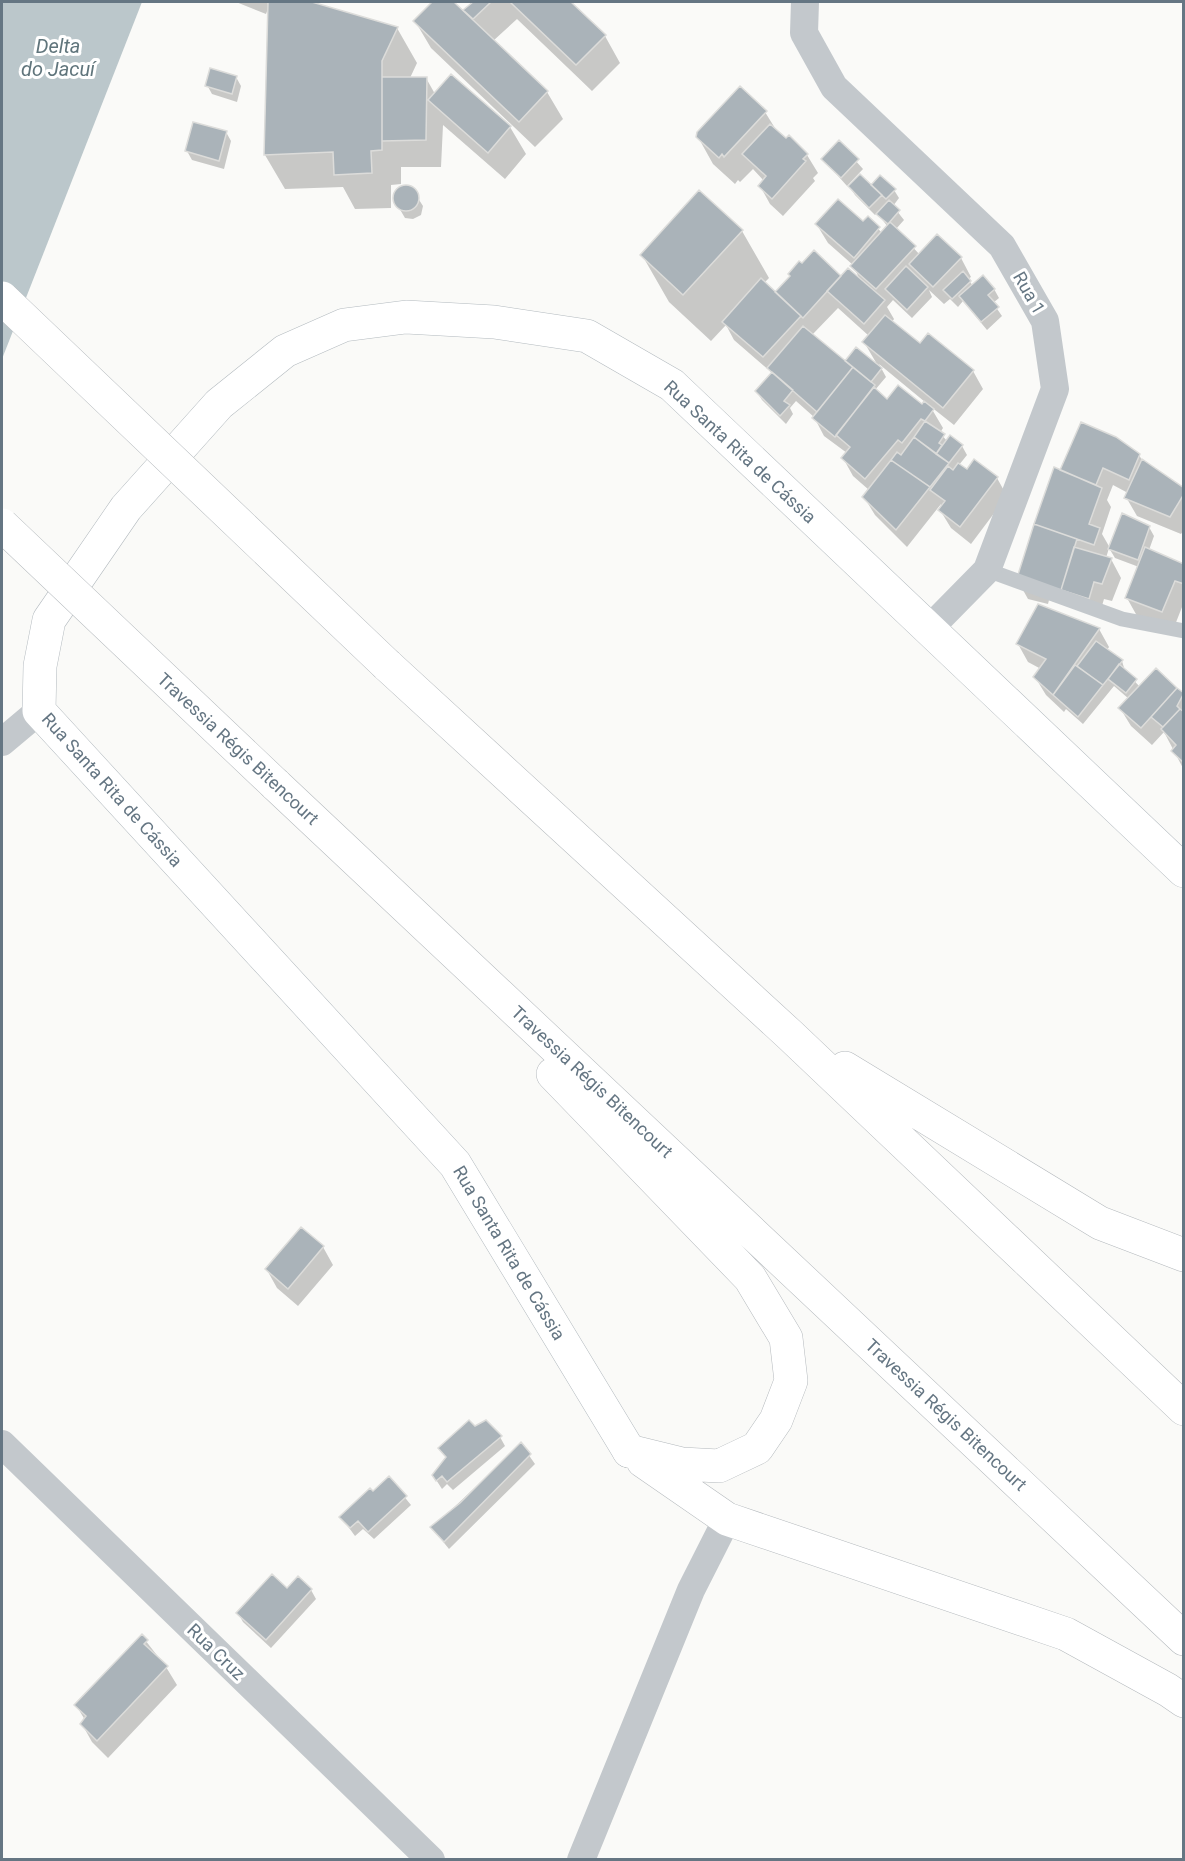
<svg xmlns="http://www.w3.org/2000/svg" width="1185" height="1861" font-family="Roboto,sans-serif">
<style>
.water{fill:#bbc7cb}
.shadow{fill:#0003;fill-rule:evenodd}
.building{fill:#aab3b9;stroke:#dcdcda;stroke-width:1.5}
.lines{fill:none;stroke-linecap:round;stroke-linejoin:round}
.secondary-casing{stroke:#b3babf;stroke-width:34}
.highway-casing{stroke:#b4b9bd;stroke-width:34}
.lane{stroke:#c3c8cc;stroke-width:15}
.street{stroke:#c3c8cc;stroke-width:28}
.secondary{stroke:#fff;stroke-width:33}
.highway{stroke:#fff;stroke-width:33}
.highway-bridge-casing{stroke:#b4b9bd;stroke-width:34;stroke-linecap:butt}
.highway-bridge{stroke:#fff;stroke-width:33}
.labels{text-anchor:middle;stroke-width:6;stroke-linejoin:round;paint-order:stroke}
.street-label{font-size:18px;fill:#657683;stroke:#fff}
.water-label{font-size:20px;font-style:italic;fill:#60757c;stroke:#fff}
</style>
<rect width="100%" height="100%" fill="#fafaf8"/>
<path class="water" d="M2 2H142L2 359Z"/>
<path class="shadow" d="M236 2H307L397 28 417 63 410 78H426L435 94 451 76 510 127 526 154 505 179 443 125 441 167H401V184L391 185V208L355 209 343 187 285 189 265 155 269 6 266 14Z
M434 2H452L463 13 475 2H569L605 36 620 63 592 91 517 19 493 41 547 92 563 119 535 147 431 48 415 21Z
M236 77 241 86 237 102 212 94 207 85Z
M765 112 778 133 807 155 818 173 813 178 815 181 783 216 770 204 760 186 764 181 753 169 740 182 738 180 735 184 713 164 698 137Z
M226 132 231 141 224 169 192 160 187 151Z
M839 142 863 169 847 186 823 159Z
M404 187 412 189 423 206 421 215 413 219 405 218 395 201V193Z
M850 187 894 190 899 198 893 206 904 220 896 229 920 255 961 258 971 277 968 279 973 286 994 289 999 298 993 303 1002 316 987 330 963 301 958 307 950 299 944 304 929 290 932 297 912 318 893 300 887 307 894 319 892 322 920 345 973 371 983 389 954 425 930 406 943 428 940 433 947 441 962 446 967 455 959 465 967 471 997 478 1007 496 971 544 951 528 940 510 941 504 907 547 875 515 864 497 869 490 853 476 843 458 847 453 824 436 814 417 796 401 790 408 793 414 786 424 762 400 757 392 772 374 771 372 734 340 726 325 711 341 669 302 642 255 742 231 769 278 764 283 776 294 800 263 841 278H859L853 265 828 243 817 225 863 223 868 218 882 233 888 227 877 213 875 215 855 195ZM838 308 869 336 864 342 878 366 852 370 812 335ZM879 364 925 402 922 406 887 401 875 390 886 377Z
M1139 455 1142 460 1184 490V530L1181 534 1137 516 1126 497 1128 493 1113 485 1107 500 1111 507 1102 534 1110 548 1149 527 1154 536 1149 550 1184 566V602L1173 630 1137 616 1127 598 1139 567 1115 558 1109 548 1106 558 1111 559 1121 578 1112 601 1104 599 1099 616 1049 600 1048 604 1028 599 1018 581 1061 472Z
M1099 629 1109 647 1107 650 1122 661 1125 671 1140 687 1156 670 1184 695V770L1164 732 1152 745 1131 726 1120 708 1129 699 1114 686 1083 724 1066 709 1064 712 1046 695 1035 677 1041 669 1028 662 1018 644Z
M323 1247 333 1265 298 1306 277 1288 267 1270Z
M475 1428 500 1437 505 1446 453 1490 447 1484 442 1489 433 1475 447 1459 440 1448Z
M521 1444 535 1464 449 1549 432 1528Z
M389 1478 411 1505 374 1539 363 1529 355 1536 341 1517Z
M311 1590 316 1599 271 1648 243 1622 238 1613 287 1591Z
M142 1636 166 1667 177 1685 108 1758 92 1742 82 1724 85 1720 76 1705Z"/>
<path class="building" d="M268 2H312L398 27 382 61V150L371 151 372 173 334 175 333 152 264 155Z
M432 2H454L548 91 519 122 413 21Z
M473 2H491L473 19 463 10Z
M510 2H571L606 35 576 65Z
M210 68 237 76 232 94 205 86Z
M451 74 511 126 488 153 428 100Z
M382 77H427L426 140 382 141Z
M740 86 767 111 724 157 722 154 719 158 696 137 697 132Z
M193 122 227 131 219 161 185 151Z
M770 124 786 138 789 135 808 154 803 159 806 161 772 199 758 186 766 176 742 154Z
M839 140 859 159 841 178 821 159Z
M860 174 882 195 869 208 848 186Z
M880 175 896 189 886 199 871 185Z
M393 198a13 13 0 1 1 26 0a13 13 0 1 1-26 0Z
M699 190 743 230 683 295 640 255Z
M838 199 863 221 868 216 880 227 854 258 815 224Z
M889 200 900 210 888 224 876 214Z
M890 222 916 246 876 289 850 266Z
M937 234 962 257 933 287 909 264Z
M814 250 841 276 803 318 775 292 790 276 788 274 799 261 802 263Z
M906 266 928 287 907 310 885 289Z
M848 268 885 300 864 324 827 291Z
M963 271 971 281 952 299 943 290Z
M983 275 995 289 988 295 999 307 981 322 959 296Z
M761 278 801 316 763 357 722 322Z
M885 315 920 343 928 333 974 370 943 408 862 342Z
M803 326 853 367 817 412 767 368Z
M856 347 882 368 871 382 845 361Z
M853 367 875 385 835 437 812 418Z
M772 372 793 390 784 401 790 405 780 416 755 391Z
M898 385 922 404 924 401 934 409 925 421 921 419 902 443 898 440 865 479 841 458 850 447 836 435 874 387 887 399Z
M925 421 945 434 939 443 942 445 936 454 914 437Z
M1081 422 1116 437 1140 454 1129 480 1103 468 1096 485 1060 470Z
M950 435 963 445 949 463 936 454Z
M914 437 949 463 930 487 891 460 897 452 901 455Z
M974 459 998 477 960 527 938 510 945 501 930 490 948 466 953 470 958 463 967 469Z
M1142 459 1184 488V494L1170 517 1124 498Z
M891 460 930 487 896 530 862 497Z
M1054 467 1102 488 1089 524 1100 528 1094 545 1034 524Z
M1122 513 1150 526 1138 560 1108 549Z
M1034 524 1077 539 1061 590 1016 581Z
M1074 547 1112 558 1102 584 1094 582 1089 599 1061 590Z
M1145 547 1184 564V584L1175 581 1162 612 1125 598Z
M1038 604 1100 628 1053 695 1033 677 1046 659 1016 644Z
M1096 641 1123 660 1103 685 1077 666Z
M1119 664 1137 679 1126 693 1108 679Z
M1075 665 1103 685 1078 717 1053 695Z
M1156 668 1177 688 1141 728 1118 708Z
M1177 688 1184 693 1177 706 1180 709 1163 727 1151 717Z
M1180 709 1184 712V763L1171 751 1176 745 1161 729Z
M301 1227 324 1246 288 1289 265 1269Z
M469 1420 475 1426 486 1420 502 1436 447 1482 442 1476 436 1481 432 1475 446 1457 438 1448Z
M521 1442 531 1454 444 1542 430 1527 460 1503Z
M389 1476 407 1496 368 1532 358 1521 350 1528 339 1517 370 1488 373 1491Z
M272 1574 287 1588 298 1576 312 1589 266 1640 236 1613Z
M142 1634 148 1640 144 1644 168 1666 97 1741 80 1724 86 1716 74 1705Z"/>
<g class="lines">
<defs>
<path id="secondary" d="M629 1451 455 1164 39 711 40 666 49 620 126 508 219 404 285 351 344 325 406 317 494 322 587 336 672 385 1184 871"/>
<path id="highway" d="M387 665 790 1035 1184 1409
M275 784 1184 1639
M845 1068 1100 1223 1184 1255
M553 1074 750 1278 786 1338 791 1381 776 1420 757 1448 719 1466 682 1464 629 1451
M643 1461 727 1519 1066 1634 1168 1690 1184 1701"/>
</defs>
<use href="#secondary" class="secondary-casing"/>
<use href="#highway" class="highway-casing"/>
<path class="lane" d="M987 570 1122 619 1184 631"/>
<path class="street" d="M805 2 804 33 834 87 1002 246 1045 321 1055 389 987 570 928 630
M2 742 39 711
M2 1444 431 1860
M581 1860 691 1590 727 1519"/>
<use href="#secondary" class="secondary"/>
<use href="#highway" class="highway"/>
<defs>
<path id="highway-bridge" d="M2 298 387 665
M2 525 275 784"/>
</defs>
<use href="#highway-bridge" class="highway-bridge-casing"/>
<use href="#highway-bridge" class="highway-bridge"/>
</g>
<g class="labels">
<g class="street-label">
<text transform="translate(1029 293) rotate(60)" y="6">Rua 1</text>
<text transform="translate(740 452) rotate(43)" y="6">Rua Santa Rita de Cássia</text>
<text transform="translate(238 749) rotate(43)" y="6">Travessia Régis Bitencourt</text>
<text transform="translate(112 790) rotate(48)" y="6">Rua Santa Rita de Cássia</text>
<text transform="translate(592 1082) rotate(43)" y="6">Travessia Régis Bitencourt</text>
<text transform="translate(509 1253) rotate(59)" y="6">Rua Santa Rita de Cássia</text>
<text transform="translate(946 1415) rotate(43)" y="6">Travessia Régis Bitencourt</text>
<text transform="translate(216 1652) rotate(44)" y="6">Rua Cruz</text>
</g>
<g class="water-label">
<text x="58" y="53">Delta<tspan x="58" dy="23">do Jacuí</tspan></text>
</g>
</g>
<rect width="1185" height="1861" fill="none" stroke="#657683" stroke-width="6"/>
</svg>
